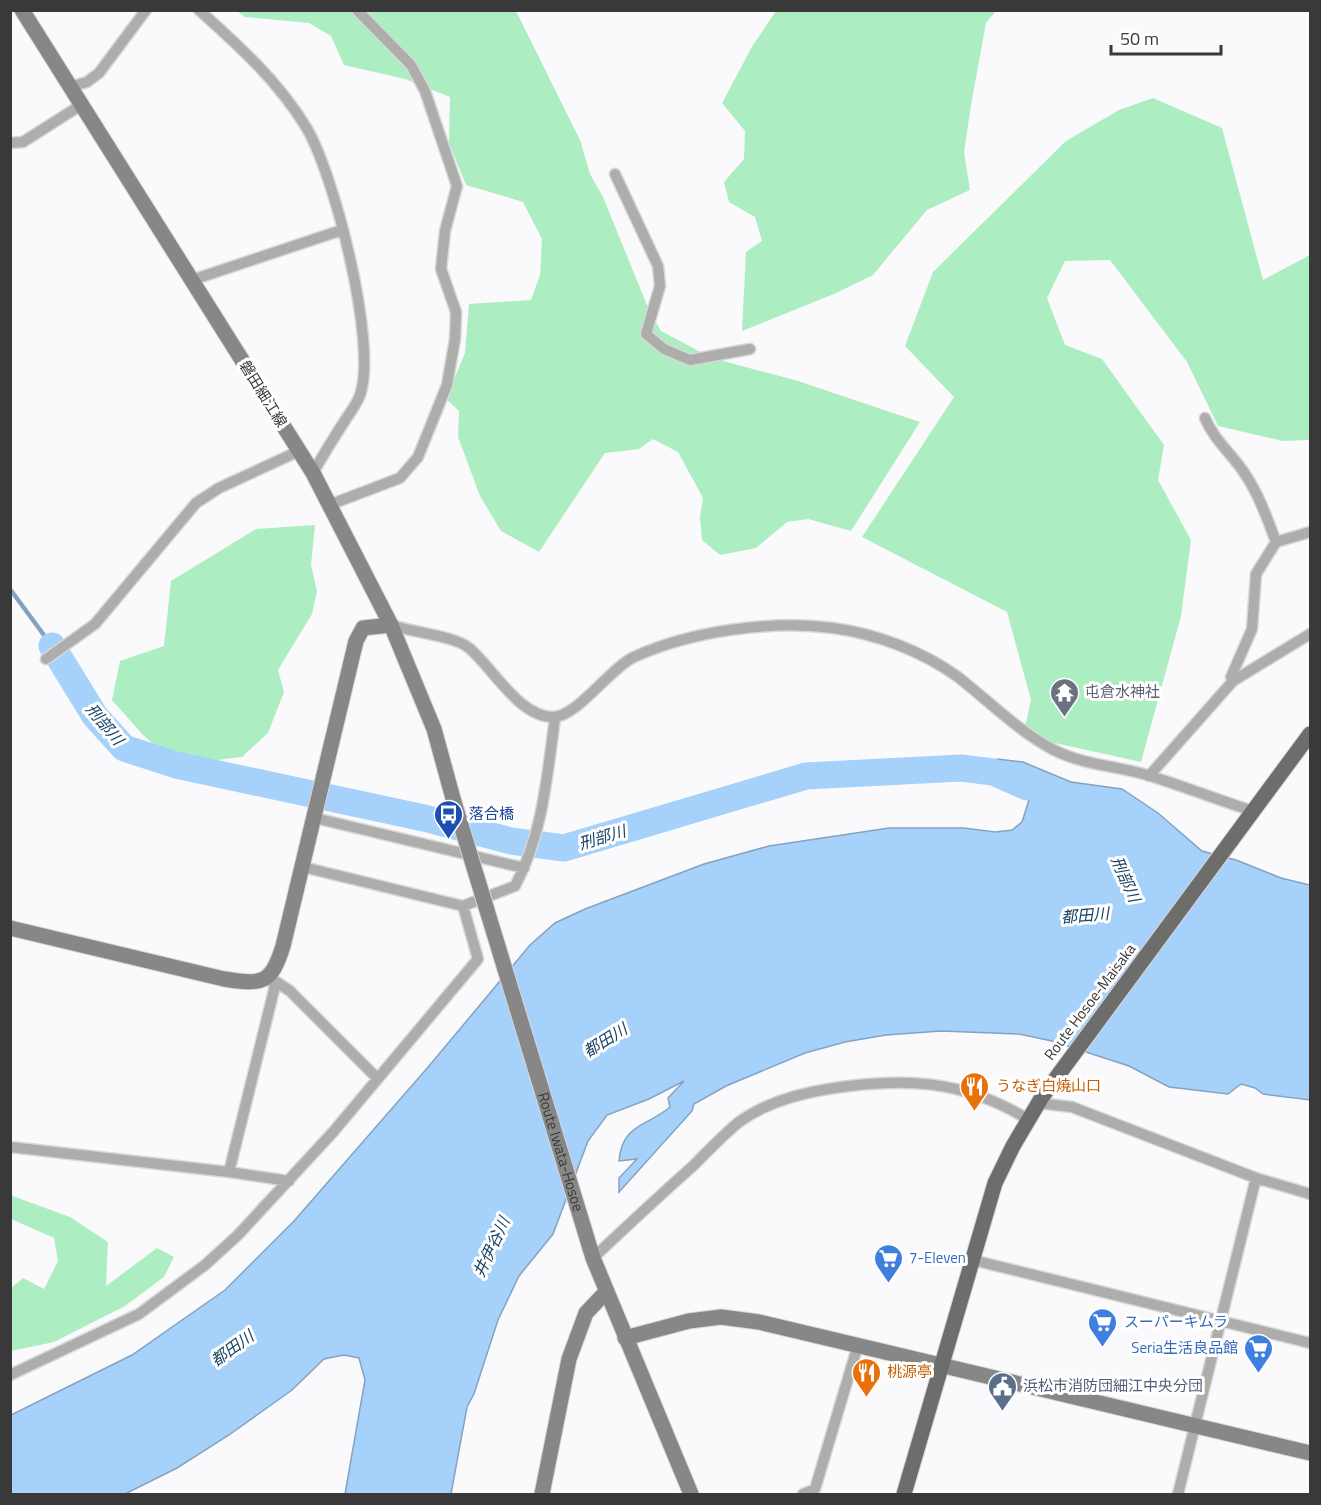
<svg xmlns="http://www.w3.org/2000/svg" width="1321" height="1505" font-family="'Titillium Web','Noto Sans JP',sans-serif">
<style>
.green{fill:#aceec1}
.water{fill:#a5d1fa;stroke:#85a3c0;stroke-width:1.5}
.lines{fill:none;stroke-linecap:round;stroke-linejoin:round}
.stream{stroke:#85a3c0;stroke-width:4.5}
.river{stroke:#a5d1fa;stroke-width:27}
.street-casing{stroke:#d7d7d9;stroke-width:13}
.secondary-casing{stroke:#d7d7d9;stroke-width:17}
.primary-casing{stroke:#d7d7d9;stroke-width:17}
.street{stroke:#adadac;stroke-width:10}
.secondary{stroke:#888787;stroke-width:15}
.primary{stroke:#6d6d6c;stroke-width:15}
.secondary-bridge-casing{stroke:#d7d7d9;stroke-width:17;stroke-linecap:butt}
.secondary-bridge{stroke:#888787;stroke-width:15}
.labels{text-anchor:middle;stroke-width:6;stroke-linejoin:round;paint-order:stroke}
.street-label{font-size:15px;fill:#393939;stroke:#fff}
.worship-label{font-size:15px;fill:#5b616d;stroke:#fff;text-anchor:start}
.transit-label{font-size:15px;fill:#164399;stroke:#fff;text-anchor:start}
.food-label{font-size:15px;fill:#c56008;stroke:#fff;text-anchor:start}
.shop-label{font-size:15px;fill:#366cbe;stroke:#fff;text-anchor:start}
.service-label{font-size:15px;fill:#4e5e75;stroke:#fff;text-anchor:start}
.water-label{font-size:16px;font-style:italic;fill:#194263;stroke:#fff}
</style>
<rect width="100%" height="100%" fill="#fafafc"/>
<path class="green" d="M237 11H516L580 140 590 174 603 197 649 310 661 331 712 358 798 381 920 422 851 531 808 519 787 522 756 548 720 555 702 540 700 517 703 498 678 452 653 439 639 449 605 453 539 552 501 531 480 496 458 437 459 411 446 399 465 353 469 304 531 300 540 275 542 239 523 202 466 185 449 143 450 97 405 79 344 65 331 36 309 23 245 17Z
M776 11H996L986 23 971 105 964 152 970 190 927 210 873 275 834 294 742 331 746 252 762 241 755 217 729 202 724 182 744 159 745 131 722 103 753 45Z
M1153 98 1222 128 1263 280 1310 255V440L1283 441 1218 426 1187 362 1110 260 1065 261 1047 298 1065 345 1102 359 1164 445 1158 480 1191 540 1181 616 1141 762 1023 736 1031 700 1007 612 862 537 954 397 905 346 933 272 1066 141 1119 110Z
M315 525 311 565 317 591 312 614 278 670 284 692 268 733 242 757 176 765 142 734 112 700 120 661 164 646 171 581 256 529Z
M10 1195 70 1217 108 1242 106 1286 157 1248 174 1257 164 1277 125 1306 54 1342 11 1351V1288L23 1278 44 1289 58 1261 54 1238 11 1219Z"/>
<path class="water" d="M997 759 1023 762 1071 782 1122 789 1158 813 1202 851 1236 860 1281 878 1310 885V1100L1263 1094 1255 1088 1241 1084 1228 1094 1169 1087 1129 1066 1052 1041 1019 1034 941 1031 886 1035 845 1042 805 1053 726 1086 694 1104 692 1111 619 1192V1178L637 1159 619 1161C622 1124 646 1127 670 1107L668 1098 684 1081 649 1099 607 1115 588 1141 553 1234 519 1276 498 1320 474 1394 467 1407 451 1494H345L365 1380 359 1358 344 1355 324 1359 292 1390 229 1435 177 1468 125 1494H11V1415L132 1355 225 1290 294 1221 429 1066 530 945 555 923 585 909 704 864 769 846 889 828H964L995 832 1012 830 1022 822 1029 800 1023 791 994 784Z"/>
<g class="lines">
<path class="stream" d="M10 589 52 646"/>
<path class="river" d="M52 646 95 716 124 748 176 765 424 818 511 841 564 848 806 776 961 768 993 772 1027 787"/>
<defs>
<path id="street" d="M199 10C239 46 278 81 306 127 334 173 378 345 360 395 357 404 349 414 344 422 333 439 323 455 313 473
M69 87 87 82 99 73 146 10
M10 143 23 142 81 105
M615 174 658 266 660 286 646 334 664 349 690 360 750 349
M192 280 342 230
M1205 418C1214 440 1232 454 1245 474 1259 495 1267 518 1276 542L1310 532
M329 505 400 478 418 457 447 385 455 339 456 312 441 269 445 231 457 186 425 91 411 65 357 10
M391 625C411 632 455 636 469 648 493 668 519 717 553 717 577 717 610 668 634 657 691 631 770 620 833 628 877 634 922 651 958 677 990 702 1018 731 1054 750 1083 765 1117 766 1147 775 1183 786 1218 800 1253 811
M46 659 95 624 196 503 219 488 299 451
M1233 681 1231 677 1252 629 1256 574 1276 542
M1149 776 1233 681 1310 634
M315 818 524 868
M303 867 463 906
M272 979 290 991 376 1077
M1038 1103 1072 1107 1256 1178 1310 1194
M10 1147 229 1172 275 986 269 977
M229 1172 289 1181
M593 1258C626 1227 659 1196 693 1166 708 1151 723 1135 739 1122 765 1103 797 1094 828 1089 902 1077 963 1079 1029 1120
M973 1260 1310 1343
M10 1375 139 1314 205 1265 238 1235 334 1131 478 959 463 906 515 886C543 834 547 776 555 718
M803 1494 815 1489 858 1345
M1178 1494 1256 1178"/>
<g id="secondary">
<path d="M22 10 313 473 391 625 434 729 454 802"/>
<path id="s1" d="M486 907 593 1258 691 1494"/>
<path d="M10 928 224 979C263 985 271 984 283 946L356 641 363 628 391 625"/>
<path d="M625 1338 689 1321 721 1317 759 1322 1310 1453"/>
<path d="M542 1494 569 1359 586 1313 605 1293"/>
</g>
<path id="primary" d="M904 1494 995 1183 1013 1146 1042 1097 1310 734"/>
</defs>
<use href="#street" class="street-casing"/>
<use href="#secondary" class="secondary-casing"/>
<use href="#primary" class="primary-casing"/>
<use href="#street" class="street"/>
<use href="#secondary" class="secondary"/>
<use href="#primary" class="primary"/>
<defs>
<path id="secondary-bridge" d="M454 802 486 907"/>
</defs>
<use href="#secondary-bridge" class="secondary-bridge-casing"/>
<use href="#secondary-bridge" class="secondary-bridge"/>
</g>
<defs>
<symbol id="temple-pin" viewBox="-11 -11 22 30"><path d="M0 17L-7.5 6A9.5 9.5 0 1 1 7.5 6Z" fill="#6b7280" stroke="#fff"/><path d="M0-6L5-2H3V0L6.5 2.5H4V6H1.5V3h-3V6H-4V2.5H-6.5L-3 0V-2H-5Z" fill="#fff"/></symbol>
<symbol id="bus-pin" viewBox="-11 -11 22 30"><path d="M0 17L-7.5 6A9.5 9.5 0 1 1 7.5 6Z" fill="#1a4fb4" stroke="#fff"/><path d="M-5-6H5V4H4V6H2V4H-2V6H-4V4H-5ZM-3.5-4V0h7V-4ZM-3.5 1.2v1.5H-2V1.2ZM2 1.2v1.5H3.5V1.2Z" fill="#fff"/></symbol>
<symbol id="restaurant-pin" viewBox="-11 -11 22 30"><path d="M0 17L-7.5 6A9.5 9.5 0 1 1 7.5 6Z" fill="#e8710a" stroke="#fff"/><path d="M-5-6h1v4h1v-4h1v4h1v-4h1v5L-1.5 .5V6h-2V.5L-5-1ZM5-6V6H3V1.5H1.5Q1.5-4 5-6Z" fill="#fff"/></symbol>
<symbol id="supermarket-pin" viewBox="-11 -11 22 30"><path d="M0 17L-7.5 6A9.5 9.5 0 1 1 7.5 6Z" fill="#3f7fe0" stroke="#fff"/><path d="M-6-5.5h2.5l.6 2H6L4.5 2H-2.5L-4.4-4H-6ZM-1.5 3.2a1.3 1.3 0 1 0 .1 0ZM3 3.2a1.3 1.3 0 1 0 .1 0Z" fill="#fff"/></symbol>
<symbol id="civic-pin" viewBox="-11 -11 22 30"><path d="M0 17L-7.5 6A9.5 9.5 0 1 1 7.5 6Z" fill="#5c6f8a" stroke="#fff"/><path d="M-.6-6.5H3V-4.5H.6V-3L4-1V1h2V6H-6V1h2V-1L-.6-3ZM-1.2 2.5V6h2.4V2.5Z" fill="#fff"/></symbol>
</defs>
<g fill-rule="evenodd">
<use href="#temple-pin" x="1048" y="676" width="33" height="45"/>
<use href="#bus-pin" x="432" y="798" width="33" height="45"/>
<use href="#restaurant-pin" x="958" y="1070" width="33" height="45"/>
<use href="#supermarket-pin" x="872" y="1242" width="33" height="45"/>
<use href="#supermarket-pin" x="1086" y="1306" width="33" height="45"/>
<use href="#supermarket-pin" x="1242" y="1332" width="33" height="45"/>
<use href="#restaurant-pin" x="850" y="1356" width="33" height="45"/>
<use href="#civic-pin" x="986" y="1370" width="33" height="45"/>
</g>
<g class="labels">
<g class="street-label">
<text transform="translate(263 394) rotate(58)" y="5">磐田細江線</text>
<text transform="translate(1090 1002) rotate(-53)" y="5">Route Hosoe-Maisaka</text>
<text dy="5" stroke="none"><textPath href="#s1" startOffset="256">Route Iwata-Hosoe</textPath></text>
</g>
<g class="worship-label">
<text x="1085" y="697">屯倉水神社</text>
</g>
<g class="transit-label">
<text x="469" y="819">落合橋</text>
</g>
<g class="food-label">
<text x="996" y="1091">うなぎ白焼山口</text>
<text x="887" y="1377">桃源亭</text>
</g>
<g class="shop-label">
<text x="909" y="1263">7-Eleven</text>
<text x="1124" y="1327">スーパーキムラ</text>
<text x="1238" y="1353" text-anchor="end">Seria生活良品館</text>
</g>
<g class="service-label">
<text x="1023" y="1391">浜松市消防団細江中央分団</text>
</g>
<g class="water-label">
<text transform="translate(105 724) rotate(50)" y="6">刑部川</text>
<text transform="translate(602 837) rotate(-17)" y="6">刑部川</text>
<text transform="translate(1126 879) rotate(66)" y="6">刑部川</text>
<text transform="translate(1085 915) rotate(-5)" y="6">都田川</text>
<text transform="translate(605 1040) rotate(-32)" y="6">都田川</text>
<text transform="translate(491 1247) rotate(-65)" y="6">井伊谷川</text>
<text transform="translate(232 1348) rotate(-36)" y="6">都田川</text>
</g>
</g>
<rect width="1321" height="1505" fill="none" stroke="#393939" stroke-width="24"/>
<path d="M1111 45v9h110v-9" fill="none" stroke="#393939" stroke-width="3"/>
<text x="1120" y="45" font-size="18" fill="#393939" stroke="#ffffff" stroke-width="4.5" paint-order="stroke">50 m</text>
</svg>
